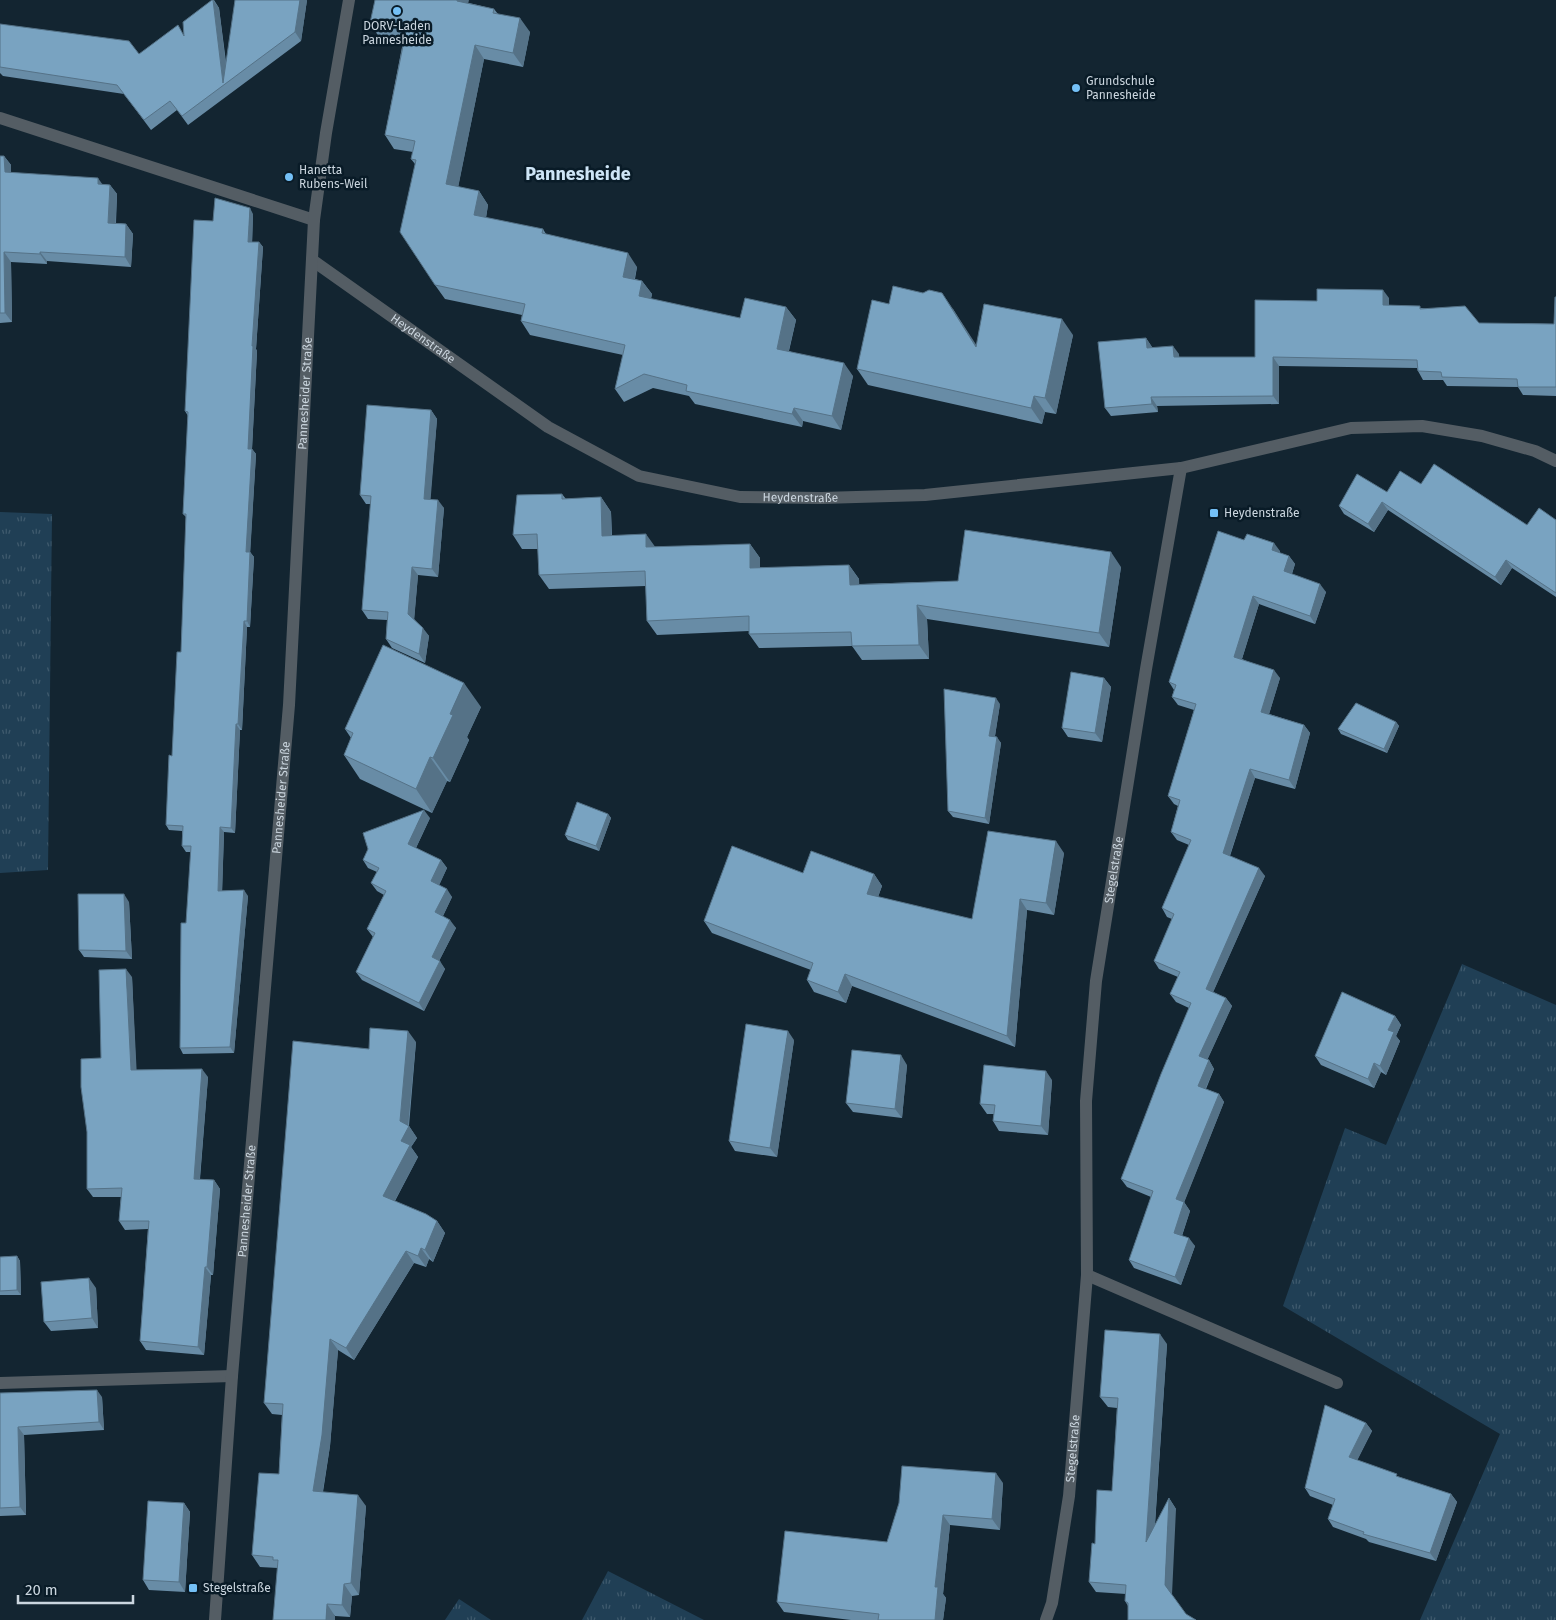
<svg xmlns="http://www.w3.org/2000/svg" width="1556" height="1620" font-family="'Fira Sans',sans-serif">
<style>
.grass{fill:url(#grass-tufts)}
.lines{fill:none;stroke-linecap:round;stroke-linejoin:round}
.minor{stroke:#545d64;stroke-width:12}
.wall{fill:#688ca6}
.shaded-wall{fill:#557287}
.building{fill:#79a3c1;stroke:#557287}
.poi-dot{fill:#74c0f6;stroke:#091b27;stroke-width:2}
.labels{text-anchor:middle;stroke-width:5;stroke-linejoin:round;paint-order:stroke}
.poi-label{font-size:12px;fill:#cbd6df;stroke:#091b27;text-anchor:start}
.street-label{font-size:12px;fill:#cbd6df;stroke:#091b27}
.district-label{font-size:18px;font-weight:bold;fill:#cee5f6;stroke:#091b27}
</style>
<defs>
<pattern id="grass-tufts" width="24" height="20" patternUnits="userSpaceOnUse" patternTransform="scale(1.25)"><rect width="24" height="20" fill="#203f55"/><path d="M3 7l-1-3M5 7V3M7 7l1-3M15 17l-1-3M17 17v-4M19 17l1-3" fill="none" stroke="#3f5a6d"/></pattern>
</defs>
<rect width="100%" height="100%" fill="#132531"/>
<path class="grass" d="M0 512 52 514 48 870 0 873Z
M1462 964 1556 1005V1620H1420L1500 1434 1283 1306 1345 1128 1386 1145Z
M608 1571 704 1620H582Z
M459 1599 491 1620H445Z"/>
<g class="lines">
<g class="minor">
<path d="M0 118 314 220"/>
<path id="s1" d="M312 260 548 427 639 476 740 497 822 498 925 495 1181 468 1351 428 1422 426 1482 436 1535 451 1556 461"/>
<path d="M1087 1275 1337 1383"/>
<path d="M0 1383 232 1376"/>
<path id="s2" d="M215 1620 232 1376 289 705 314 220 326 133 349 0"/>
<path id="s3" d="M1046 1620 1052 1603 1069 1496 1087 1275 1086 1101 1096 981 1146 669 1181 468"/>
</g>
</g>
<path class="wall" d="M212 0H214L219 8 226 62 307 0 301 41 188 125 177 110 151 130 124 94 3 76 0 73V24L139 54 184 34Z
M469 3 494 9 498 14 530 32 523 67 484 59 458 187 479 191 488 205 486 218 543 229 546 234 637 267 635 279 642 281 652 294 651 299 740 318 786 307 796 320 789 351 853 376 841 430 803 421 802 427 695 404 689 396 653 388 624 402 615 389 623 355 530 335 521 321 522 315 445 299 435 285 415 164 411 159 413 152 394 149 385 135 403 42 379 37 370 23Z
M0 156H4L11 165V173L110 185 117 194 116 223 126 224 133 234 131 267 47 261V264L11 262 12 322 0 323Z
M253 214 252 242H259L263 247 256 349 257 351 252 449 256 454 250 552 254 557 250 627H247L242 730H240L235 833 224 832 222 891 248 896 234 1053 183 1054 180 1048 191 852H186L182 846V831L169 830 166 825 181 652 186 517 183 514 188 416 185 411Z
M1556 297V396L1523 395 1518 387 1447 386 1443 380H1423L1418 371 1417 368 1279 366V404L1157 406 1158 412 1111 416 1105 408 1146 338 1152 347 1179 354V357H1255L1317 301 1389 298V305L1422 308 1479 323 1554 324Z
M953 309 976 346 1073 335 1056 414 1045 412 1042 424 868 385 857 369Z
M431 410 437 419 430 499 444 508 438 577 418 575 414 619 429 636 425 663 392 648 386 639 387 620 368 619 362 610 371 504H366L360 495Z
M1421 484 1527 525 1556 520V597L1512 568 1501 585 1388 510 1374 532 1344 514 1339 506 1387 492Z
M562 494 566 499 601 497 611 512 612 535 655 547 750 544 760 558V568L849 565 859 579V584L958 581 1121 567 1109 647 927 619 929 659 862 660 852 646 759 648 749 634V631L657 635 647 621 646 586 549 589 539 575 538 549H522L513 535Z
M1244 540 1280 551V553L1289 556 1295 564 1292 574 1326 592 1315 624 1259 604 1242 659 1280 678 1269 714 1304 725 1310 733 1295 789 1255 778 1230 856 1265 876 1213 992 1226 998 1232 1006 1207 1060H1209L1214 1069 1206 1089 1219 1094 1224 1102 1184 1202 1190 1211 1182 1236 1195 1246 1181 1285 1134 1268 1129 1260 1151 1197 1127 1187 1121 1179 1189 1008 1176 1002 1170 994 1178 977 1159 969 1154 961 1172 919 1167 917 1162 908 1189 845 1177 840 1171 832 1178 806 1174 804 1168 796 1194 710 1178 705 1172 697 1174 690 1169 682Z
M1104 678 1111 687 1102 742 1068 737 1062 728Z
M1000 704 995 736 1001 743 989 824 953 817 948 811Z
M481 707 467 737 469 740 450 782 447 781 432 813 360 779 344 755 351 738 345 729Z
M1396 722 1399 726 1387 753 1341 734 1338 729Z
M608 814 611 818 599 851 568 840 565 835Z
M430 818 416 848 441 860 447 868 439 885 452 897 443 916 456 928 439 961 445 969 424 1011 362 980 356 972 373 937 367 929 384 895 377 891 371 883 377 872 368 868 363 860Z
M1064 853 1054 915 1027 910 1015 1047 852 986 846 1003 814 992 807 980 811 970 712 933 704 921 803 873 874 874 882 886 878 897 972 919Z
M129 902 132 959 84 957 79 950Z
M132 977 136 1070 208 1077 200 1179 214 1180 220 1189 213 1275H211L204 1355 146 1350 140 1341 148 1229 125 1230 119 1221 121 1197H93L87 1189 101 1058Z
M1395 1016 1401 1025 1396 1036 1400 1041 1386 1075 1381 1072 1374 1088 1321 1065 1315 1056Z
M794 1040 777 1157 735 1151 729 1141Z
M416 1042 409 1126 417 1138 411 1147 418 1157 395 1201 437 1221 445 1233 433 1262 429 1259 426 1267 414 1263 354 1360 338 1350 330 1446 323 1492 366 1506 359 1595 352 1596 350 1617 335 1616 278 1568 260 1567 252 1555 279 1474 282 1415 272 1414 264 1403 369 1049Z
M907 1065 902 1118 853 1112 846 1103Z
M1052 1080 1048 1135 999 1131 993 1121 994 1114H987L980 1104Z
M17 1256 20 1261 21 1295H0V1257Z
M96 1288 98 1328 51 1331 44 1322Z
M1167 1344 1155 1525 1169 1498 1176 1509 1128 1606 1125 1601 1126 1594 1096 1592 1089 1582 1095 1544 1112 1491 1117 1408 1108 1407 1100 1397Z
M0 1393 102 1397 104 1430 24 1435 26 1515 0 1516Z
M1366 1423 1372 1431 1357 1460 1399 1477 1451 1494 1457 1502 1436 1561 1369 1542 1366 1539 1333 1527 1328 1519 1333 1505 1310 1496 1305 1488Z
M1003 1483 1000 1530 950 1525 943 1594 946 1598 943 1620H851L784 1612 777 1602 887 1542Z
M184 1503 190 1512 185 1592 149 1590 143 1580Z"/>
<path class="shaded-wall" d="M213 0 219 8 228 82 223 83Z
M300 0H307L301 41 295 32Z
M457 0H469L466 14 457 1Z
M520 18 530 32 523 67 513 53Z
M475 45 484 59 456 198 446 184Z
M4 156 11 165V182L5 172Z
M98 178 105 188 98 184Z
M110 185 117 194 115 233 108 223Z
M479 191 488 205 484 229 474 215Z
M250 208 253 214 252 247 248 242Z
M126 224 133 234 131 267 125 257Z
M259 242 263 247 256 349 257 351 252 449 256 454 250 557 246 552 248 449 252 346Z
M4 252 11 262 12 322 5 313Z
M40 252 47 261V264L40 254Z
M628 253 637 267 632 290 623 277Z
M642 281 652 294 648 309 639 296Z
M1383 290 1389 298V313L1383 305Z
M942 293 953 309 988 363 976 347Z
M786 307 796 320 786 362 777 349Z
M1062 319 1073 335 1056 414 1045 398Z
M1146 338 1152 347 1153 356 1147 348Z
M1173 346 1179 354 1180 365 1174 357Z
M1273 357 1279 366V404L1273 396Z
M844 363 853 376 841 430 832 416Z
M1034 396 1045 412 1042 424 1031 408Z
M1151 397 1157 406 1158 412 1152 404Z
M794 408 803 421 802 427 792 414Z
M431 410 437 419 430 507 424 499Z
M601 497 611 512 612 550 602 536Z
M438 500 444 508 438 577 432 569Z
M1382 502 1388 510 1374 532 1368 524Z
M646 534 656 548 646 547Z
M1274 543 1280 551 1278 558 1272 550Z
M750 544 760 558V582L750 568Z
M250 552 254 557 250 627 247 621Z
M1111 552 1121 567 1109 647 1099 633Z
M1289 556 1295 564 1290 579 1284 571Z
M1506 560 1512 568 1501 585 1495 577Z
M849 565 859 579 860 599 850 585Z
M412 567 418 575 414 622 408 614Z
M1320 584 1326 592 1315 624 1310 616Z
M1253 596 1259 604 1240 665 1234 657Z
M917 605 927 619 929 659 919 645Z
M244 621 247 627 242 730 238 724Z
M423 628 429 636 425 663 419 654Z
M1274 670 1280 678 1267 721 1261 712Z
M1104 678 1111 687 1102 742 1095 733Z
M464 683 481 707 467 737 469 740 450 782 433 758 450 714Z
M996 698 1000 704 994 742 989 736Z
M1396 722 1399 726 1387 753 1384 749Z
M236 724 240 730 235 833 231 828Z
M1304 725 1310 733 1295 789 1289 780Z
M997 737 1001 743 989 824 985 818Z
M430 757 447 781 432 813 416 789Z
M1250 769 1255 778 1228 861 1223 853Z
M424 810 430 818 414 852 408 844Z
M608 814 611 818 599 851 596 846Z
M220 827 224 832 222 896 218 891Z
M1056 841 1064 853 1054 915 1046 903Z
M441 860 447 868 437 890 431 881Z
M1259 868 1265 876 1211 997 1206 989Z
M874 874 882 886 875 905 867 894Z
M447 889 452 897 441 920 435 912Z
M244 890 248 896 234 1053 230 1047Z
M124 894 129 902 132 959 126 951Z
M1020 899 1027 910 1015 1047 1007 1036Z
M450 920 456 928 437 965 432 957Z
M440 961 445 969 424 1011 419 1003Z
M126 969 132 977 137 1078 131 1070Z
M845 974 852 986 846 1003 838 992Z
M1226 998 1232 1006 1205 1065 1199 1056Z
M1395 1016 1401 1025 1396 1036 1400 1041 1386 1075 1380 1066 1388 1030Z
M408 1031 416 1042 408 1127 409 1126 417 1138 411 1147 418 1157 391 1208 383 1196 401 1141 400 1121Z
M788 1031 794 1040 777 1157 770 1148Z
M901 1055 907 1065 902 1118 895 1109Z
M1209 1060 1214 1069 1203 1094 1198 1086Z
M1374 1063 1381 1072 1374 1088 1368 1079Z
M202 1069 208 1077 199 1188 194 1179Z
M1046 1071 1052 1080 1048 1135 1041 1126Z
M1219 1094 1224 1102 1182 1208 1176 1199Z
M214 1180 220 1189 213 1275 207 1267Z
M1184 1202 1190 1211 1180 1241 1174 1233Z
M437 1221 445 1233 433 1262 425 1250Z
M1189 1238 1195 1246 1181 1285 1175 1277Z
M421 1248 429 1259 426 1267 418 1256Z
M406 1251 414 1263 354 1360 346 1348Z
M17 1256 20 1261 21 1295 17 1290Z
M205 1267 211 1275 204 1355 198 1347Z
M89 1278 96 1288 98 1328 92 1318Z
M1160 1334 1167 1344 1153 1552 1146 1542Z
M330 1339 338 1350 330 1446 321 1502 313 1491Z
M97 1390 102 1397 104 1430 99 1422Z
M1366 1423 1372 1431 1355 1465 1349 1457Z
M18 1427 24 1435 26 1515 20 1507Z
M996 1473 1003 1483 1000 1530 992 1519Z
M1451 1494 1457 1502 1436 1561 1430 1553Z
M358 1495 366 1506 359 1595 351 1583Z
M1169 1498 1176 1509 1172 1595 1165 1585Z
M184 1503 190 1512 185 1592 179 1582Z
M943 1515 950 1525 943 1594 946 1598 943 1620H935V1587Z
M344 1584 352 1596 350 1617 342 1605Z
M327 1604 335 1616V1620H326Z"/>
<path class="building" d="M212 0H213L223 83 235 0H300L295 32 182 116 170 101 144 120 117 85 0 67V24L129 41 139 54 178 25 184 36 183 22Z
M375 0H457V1L494 9 493 13 520 18 513 53 475 45 446 184 479 191 474 215 543 229 542 233 628 253 623 277 642 281 639 296 740 318 745 298 786 307 777 349 844 363 832 416 794 408 792 414 686 391 687 385 644 374 615 389 625 345 521 321 525 304 435 285 400 232 416 160 411 159 415 141 385 135 406 31 370 23Z
M0 156H4L5 172 98 178V184L110 185 108 223 126 224 125 257 40 252V254L4 252 5 313H0Z
M215 198 250 208 248 242H259L252 346H253L248 449H252L246 552H250L247 621H244L238 724H236L231 828 220 827 218 891 244 890 230 1047 180 1048 181 923H186L191 846H182L183 826 166 825 169 755 172 756 177 652H181L186 514H183L188 412 185 411 194 220 213 221Z
M893 286 923 293 929 290 942 293 976 347 984 304 1062 319 1045 398 1034 396 1031 408 857 369 872 300 889 304Z
M1317 289 1383 290V305L1420 306V309L1465 306 1479 323 1554 324 1555 297H1556V387H1518L1517 379 1442 377 1441 372 1418 371 1417 360 1273 357V396L1151 397 1152 404 1105 408 1098 342 1146 338 1147 348 1173 346 1174 357H1255V300L1317 301Z
M367 405 431 410 424 499 438 500 432 569 412 567 408 614 423 628 419 654 386 639 388 612 362 610 371 496 360 495Z
M1434 464 1527 525 1539 508 1556 520V593L1506 560 1495 577 1382 502 1368 524 1339 506 1357 474 1387 492 1400 471 1421 484Z
M562 494V499L601 497 602 536 646 534V547L750 544V568L849 565 850 585 958 581 965 530 1111 552 1099 633 917 605 919 645 852 646 851 632 749 634V616L647 621 645 571 539 575 537 534 513 535 517 495Z
M1218 531 1244 540 1247 534 1274 543 1272 550 1289 556 1284 571 1320 584 1310 616 1253 596 1234 657 1274 670 1261 712 1304 725 1289 780 1250 769 1223 853 1259 868 1206 989 1226 998 1199 1056 1209 1060 1198 1086 1219 1094 1176 1199 1184 1202 1174 1233 1189 1238 1175 1277 1129 1260 1153 1191 1121 1179 1161 1074 1191 1003 1170 994 1180 972 1154 961 1174 914 1162 908 1191 840 1171 832 1180 800 1168 796 1196 704 1172 697 1176 685 1169 682Z
M383 645 464 683 450 714 453 715 433 758 430 757 416 789 344 755 353 733 345 729Z
M1071 672 1104 678 1095 733 1062 728Z
M944 689 996 698 989 736 997 737 985 818 948 811Z
M1356 703 1396 722 1384 749 1338 729Z
M577 802 608 814 596 846 565 835Z
M424 810 408 844 441 860 431 881 447 889 435 912 450 920 432 957 440 961 419 1003 356 972 375 933 367 929 386 891 371 883 379 868 363 860 368 849 363 833Z
M988 831 1056 841 1046 903 1020 899 1007 1036 845 974 838 992 807 980 813 963 704 921 732 846 803 873 811 851 874 874 867 894 972 919Z
M78 894H124L126 951 79 950Z
M126 969 131 1070 202 1069 194 1179 214 1180 207 1267H205L198 1347 140 1341 149 1221H119L122 1188 87 1189V1132L81 1087V1059L101 1058 99 970Z
M1342 992 1395 1016 1388 1030 1394 1032 1380 1066 1374 1063 1368 1079 1315 1056Z
M746 1024 788 1031 770 1148 729 1141Z
M370 1028 408 1031 400 1121 409 1126 401 1141 410 1145 383 1196 426 1214 437 1221 425 1250 421 1248 418 1256 406 1251 346 1348 330 1339 322 1435 313 1491 358 1495 351 1583 344 1584 342 1605 327 1604 326 1620H273L278 1560H273V1557L252 1555 259 1473 279 1474 283 1404 264 1403 293 1041 369 1049Z
M852 1050 901 1055 895 1109 846 1103Z
M984 1065 1046 1071 1041 1126 993 1121 995 1105 980 1104Z
M17 1256V1290L0 1291V1257Z
M89 1278 92 1318 44 1322 41 1282Z
M1105 1330 1160 1334 1146 1542 1169 1498 1165 1585 1186 1614 1196 1620H1128V1603L1125 1601 1126 1585 1089 1582 1092 1543 1095 1544 1097 1490 1112 1491 1118 1398 1100 1397Z
M97 1390 99 1422 18 1427 20 1507 0 1508V1393Z
M1325 1405 1366 1423 1349 1457 1397 1474 1396 1476 1451 1494 1430 1553 1363 1534 1364 1532 1328 1519 1335 1499 1305 1488Z
M902 1466 996 1473 992 1519 943 1515 935 1587H938L935 1620H878L879 1614 777 1602 785 1531 887 1542 899 1503Z
M148 1501 184 1503 179 1582 143 1580Z"/>
<g class="poi-dot">
<circle cx="397" cy="11" r="5"/>
<circle cx="1076" cy="88" r="5"/>
<circle cx="289" cy="177" r="5"/>
<rect x="1209" y="508" width="10" height="10" rx="2.5"/>
<rect x="188" y="1583" width="10" height="10" rx="2.5"/>
</g>
<g class="labels">
<g class="poi-label">
<text x="397" y="30" text-anchor="middle">DORV-Laden<tspan x="397" dy="14">Pannesheide</tspan></text>
<text x="1086" y="85">Grundschule<tspan x="1086" dy="14">Pannesheide</tspan></text>
<text x="299" y="174">Hanetta<tspan x="299" dy="14">Rubens-Weil</tspan></text>
<text x="1224" y="517">Heydenstraße</text>
<text x="203" y="1592">Stegelstraße</text>
</g>
<g class="street-label">
<text dy="4" stroke="none"><textPath href="#s1" startOffset="136">Heydenstraße</textPath></text>
<text dy="4" stroke="none"><textPath href="#s2" startOffset="1230">Pannesheider Straße</textPath></text>
<text dy="4" stroke="none"><textPath href="#s1" startOffset="556">Heydenstraße</textPath></text>
<text dy="4" stroke="none"><textPath href="#s2" startOffset="825">Pannesheider Straße</textPath></text>
<text dy="4" stroke="none"><textPath href="#s3" startOffset="755">Stegelstraße</textPath></text>
<text dy="4" stroke="none"><textPath href="#s2" startOffset="420">Pannesheider Straße</textPath></text>
<text dy="4" stroke="none"><textPath href="#s3" startOffset="174">Stegelstraße</textPath></text>
</g>
<g class="district-label">
<text x="578" y="180">Pannesheide</text>
</g>
</g>
<path d="M18 1595v8h115v-8" fill="none" stroke="#cbd6df" stroke-width="2.5"/>
<text x="25" y="1595" font-size="15" fill="#cbd6df" stroke="#091b27" stroke-width="4" paint-order="stroke">20 m</text>
</svg>
